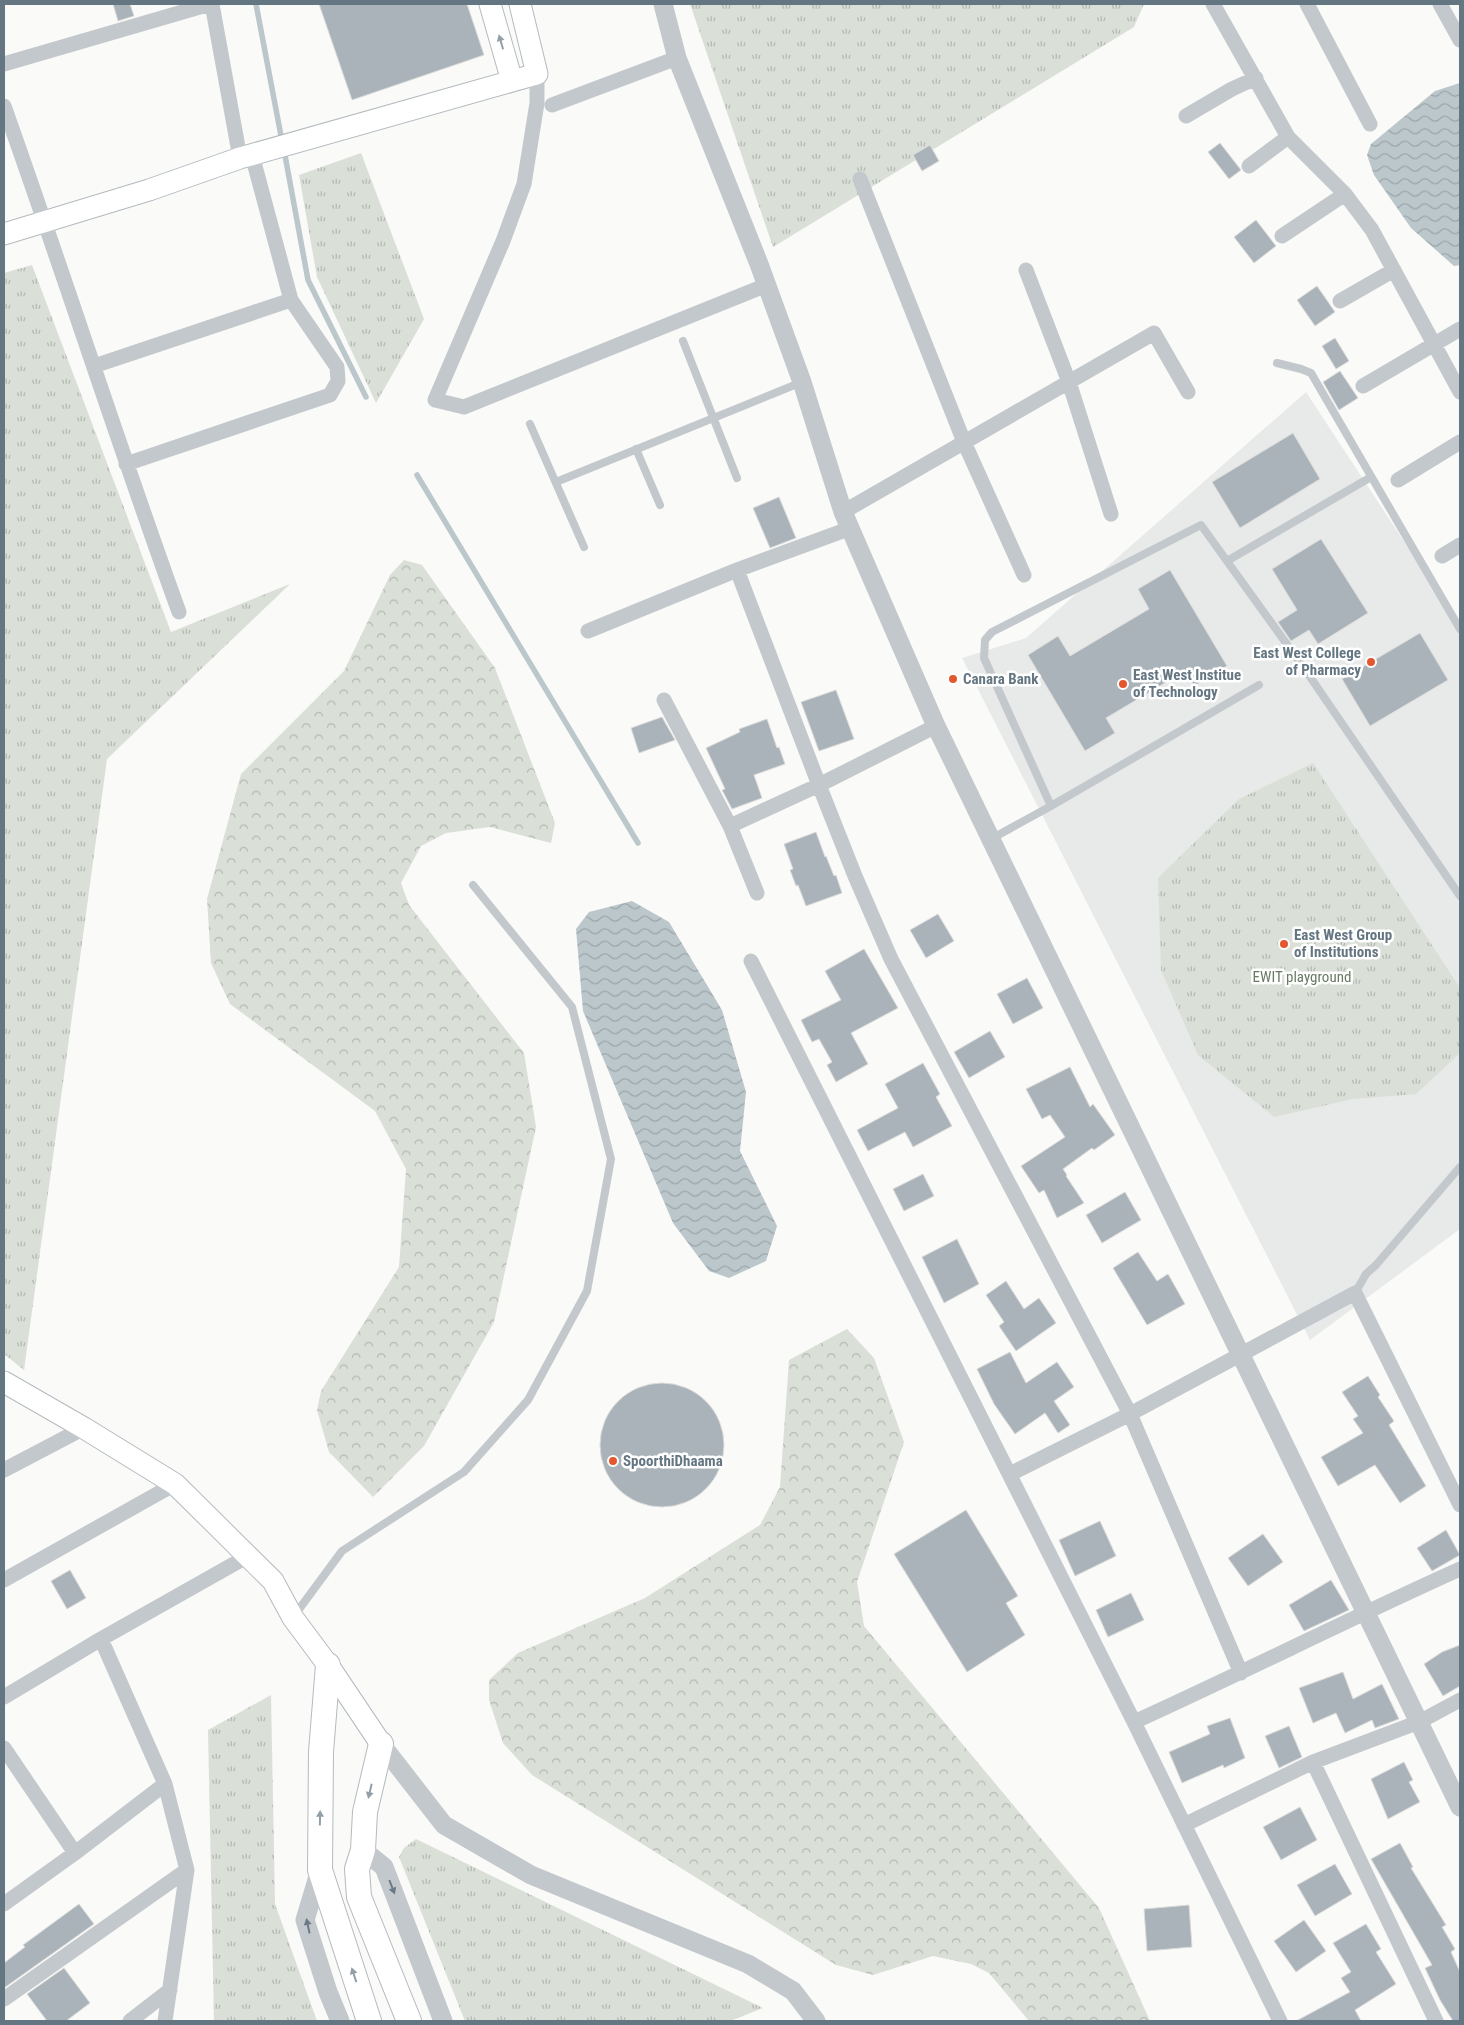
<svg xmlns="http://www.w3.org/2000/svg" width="1464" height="2025" font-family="'Roboto Condensed',sans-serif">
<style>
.built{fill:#e8e9e9}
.grass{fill:url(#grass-tufts)}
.forest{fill:url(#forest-crowns)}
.water{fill:url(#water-waves)}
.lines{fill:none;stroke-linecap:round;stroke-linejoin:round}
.stream{stroke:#bbc7cb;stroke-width:5.5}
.building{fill:#aab3b9;stroke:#dcdcda}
.secondary-casing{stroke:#b3babf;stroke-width:23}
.primary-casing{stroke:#b5babe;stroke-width:26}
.service{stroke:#c3c8cc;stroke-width:8}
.minor{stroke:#c3c8cc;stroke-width:15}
.tertiary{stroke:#c3c8cc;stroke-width:19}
.secondary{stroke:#fff;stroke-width:21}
.primary{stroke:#fff;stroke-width:24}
.oneway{fill:#939fa8}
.oneway2{fill:#6a7a87}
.poi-dot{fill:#e4572e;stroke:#fff;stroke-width:2}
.labels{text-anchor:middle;stroke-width:5;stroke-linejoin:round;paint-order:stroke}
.poi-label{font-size:15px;font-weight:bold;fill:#657683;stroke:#fff;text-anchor:start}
.park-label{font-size:15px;fill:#687a64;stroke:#fff}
</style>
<defs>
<pattern id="grass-tufts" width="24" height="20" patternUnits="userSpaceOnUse" patternTransform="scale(1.25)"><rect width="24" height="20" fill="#dadfd7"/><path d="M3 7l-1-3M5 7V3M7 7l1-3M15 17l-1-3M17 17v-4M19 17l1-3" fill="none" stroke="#b4b9b4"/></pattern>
<pattern id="forest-crowns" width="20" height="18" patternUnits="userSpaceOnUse" patternTransform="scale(1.25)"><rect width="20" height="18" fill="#dadfd7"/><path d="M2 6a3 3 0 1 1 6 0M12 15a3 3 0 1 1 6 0" fill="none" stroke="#b4b9b4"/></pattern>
<pattern id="water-waves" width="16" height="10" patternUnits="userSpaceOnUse" patternTransform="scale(1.25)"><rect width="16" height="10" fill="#bbc7cb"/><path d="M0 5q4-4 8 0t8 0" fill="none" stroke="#9ca6aa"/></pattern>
</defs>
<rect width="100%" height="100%" fill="#fafaf8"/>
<path class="built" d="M1306 392 1460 627V1229L1310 1340 962 658 1026 638Z"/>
<path class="grass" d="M690 4H1144L1134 27 773 247Z
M361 153 424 319 376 403 317 277 299 175Z
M32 265 171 632 290 584 107 759 24 1370 4 1354V273Z
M1313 763 1460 988V1053L1416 1094 1353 1099 1274 1117 1198 1055 1161 970 1158 878 1239 799Z
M271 1695 275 1904 317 2021H214L208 1730Z
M416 1839 763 2008 730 2021H465L399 1857 404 1848Z"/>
<path class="forest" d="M404 560 422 565 495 668 555 823 551 843 490 827 446 833 421 846 401 883 409 905 524 1053 536 1127 494 1322 424 1446 373 1497 329 1452 317 1410 321 1391 399 1267 406 1169 375 1111 230 1004 211 963 207 899 241 774 344 671 390 575Z
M847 1329 874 1358 904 1442 857 1582 864 1626 1099 1908 1150 2021H1029L989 1973 971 1964 933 1956 873 1975 836 1965 532 1775 503 1743 489 1700V1680L518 1653 645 1598 760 1525 780 1487 789 1360Z"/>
<path class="water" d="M1460 83V265L1454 266 1411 228 1374 175 1367 155 1371 144 1435 91Z
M632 901 669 922 722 1010 746 1092 740 1151 777 1226 766 1261 729 1278 709 1271 673 1223 583 1011 576 929 589 912Z"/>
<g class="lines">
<path class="stream" d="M256 4 282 141
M284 150 308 280 366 397
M417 475 638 843"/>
</g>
<path class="building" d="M113 4H130L134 16 118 21Z
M319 4H467L484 55 352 100Z
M1220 143 1241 170 1229 179 1208 152Z
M930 145 939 161 922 171 913 155Z
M1256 220 1276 246 1254 263 1234 237Z
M1317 286 1335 312 1315 326 1297 300Z
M1335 338 1349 361 1336 369 1322 346Z
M1340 371 1358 398 1339 410 1323 382Z
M1293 433 1320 479 1240 528 1212 482Z
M779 497 796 538 770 548 753 508Z
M1321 539 1368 613 1318 644 1309 630 1291 641 1278 622 1297 610 1272 569Z
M1170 570 1227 666 1194 686 1185 671 1106 718 1115 733 1085 751 1028 655 1058 636 1070 656 1149 609 1138 589Z
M1420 633 1448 680 1370 726 1342 679Z
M836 690 854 739 819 751 801 702Z
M662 717 675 740 639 753 631 728Z
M767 719 777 748 779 747 785 764 754 775 762 798 732 809 722 790 725 789 706 748 740 732 739 729Z
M816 832 825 857 826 856 834 876 836 875 842 893 806 906 798 885 796 886 790 870 793 869 784 844Z
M938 914 954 941 926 958 910 930Z
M864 949 898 1008 851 1033 868 1064 836 1082 827 1065 832 1062 819 1039 812 1042 801 1020 841 1000 825 971Z
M1027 978 1043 1008 1013 1024 997 994Z
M990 1031 1005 1057 969 1078 954 1052Z
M923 1063 940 1094 936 1097 952 1126 913 1147 905 1132 868 1151 857 1130 898 1108 885 1084Z
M1070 1067 1090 1107 1093 1104 1115 1135 1094 1150 1092 1148 1063 1169 1067 1175 1066 1176 1084 1203 1057 1218 1044 1190 1039 1193 1021 1166 1065 1137 1050 1115 1042 1119 1026 1089Z
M923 1174 934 1196 904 1211 893 1189Z
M1125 1192 1141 1220 1102 1243 1086 1215Z
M957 1239 979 1284 944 1303 922 1257Z
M1138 1252 1157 1281 1168 1274 1185 1304 1147 1325 1113 1268Z
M1006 1281 1024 1309 1039 1298 1056 1323 1016 1351 999 1326 1004 1322 986 1295Z
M1010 1352 1026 1383 1057 1362 1074 1387 1054 1401 1070 1425 1058 1433 1045 1413 1015 1434 994 1404 977 1369Z
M1368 1376 1380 1395 1378 1397 1394 1421 1389 1425 1426 1486 1400 1503 1375 1465 1338 1486 1321 1457 1363 1433 1353 1419 1358 1416 1342 1392Z
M600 1445a62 62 0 1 1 124 0a62 62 0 1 1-124 0Z
M966 1510 1018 1596 1006 1603 1025 1635 967 1672 894 1554Z
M1100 1521 1116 1556 1075 1576 1059 1540Z
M1446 1530 1460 1555 1432 1571 1417 1548Z
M1263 1534 1283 1562 1248 1586 1228 1558Z
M70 1570 86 1598 67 1609 51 1581Z
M1331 1580 1349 1610 1304 1631 1289 1605Z
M1131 1593 1144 1620 1108 1637 1096 1610Z
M1460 1645V1686L1443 1696 1424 1664 1442 1652Z
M1343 1672 1353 1699 1382 1684 1399 1719 1375 1728 1372 1720 1345 1733 1336 1713 1313 1723 1299 1688Z
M1230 1718 1245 1758 1224 1768 1223 1765 1182 1783 1169 1752 1210 1734 1207 1726Z
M1289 1726 1302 1757 1279 1768 1265 1736Z
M1404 1762 1413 1780 1409 1782 1420 1802 1388 1819 1371 1779Z
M1300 1807 1317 1840 1281 1860 1263 1827Z
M1400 1843 1413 1867 1411 1868 1446 1925 1442 1927 1455 1949 1451 1952 1460 1972V2021H1453L1440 2000 1425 1968 1432 1965 1371 1859Z
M1335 1864 1352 1894 1315 1916 1297 1885Z
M79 1904 94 1924 4 1988V1963L25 1947 23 1945Z
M1189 1905 1192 1947 1147 1951 1144 1909Z
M1304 1920 1326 1951 1296 1972 1274 1941Z
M1366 1924 1381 1949 1376 1952 1396 1984 1355 2010 1361 2021H1296L1350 1992 1341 1978 1351 1972 1333 1943Z
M64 1968 90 2003 66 2021H47L27 1994Z"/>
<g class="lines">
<defs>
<path id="secondary" d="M490 4 512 81
M4 234 149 190 240 158 537 74 520 4
M4 1382 84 1428 175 1484 273 1581 293 1618 328 1665 381 1744"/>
<path id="primary" d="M328 1665 321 1752 320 1870 369 2021
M381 1744 365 1812 363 1850 357 1869 359 1897 409 2021"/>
</defs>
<use href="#secondary" class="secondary-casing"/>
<use href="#primary" class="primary-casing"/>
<path class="service" d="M683 341 737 478
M1277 363 1301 369 1311 373 1460 629
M530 424 584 547
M636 449 660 505
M556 482 802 382
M1227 561 1371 477
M1051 806 984 658 985 640 992 632 1201 525 1304 668 1460 896
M991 839 1051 806 1259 685
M1355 1293 1366 1274 1376 1265 1460 1167
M294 1616 342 1551 464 1472 528 1400 587 1291 611 1159 572 1007 473 885"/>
<path class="minor" d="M212 4 240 158
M1213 4 1288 137 1345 194 1372 230 1460 392
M1307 4 1370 124
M1440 4 1460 40
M4 64 210 4
M537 74V103L524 184 503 241 435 400 464 407 767 285
M552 105 677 58
M4 106C64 274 118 444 179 612
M1186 116 1232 89 1256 78
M1249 166 1288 137
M860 179 964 442 1024 575
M1282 236 1345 194
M1026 270 1069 382 1111 514
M1340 301 1394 270
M94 366 291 300
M1363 386 1460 329
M126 464 330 395 338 381 337 367 291 300 252 155
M1398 480 1460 442
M843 512 1154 333 1188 392
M1442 556 1460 545
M737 570 819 785 855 876 891 959 1130 1414 1241 1673
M588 631 737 570 851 528
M664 700 730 826 757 893
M730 826 819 785 936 726
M751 961 1134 1722 1280 2021
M4 1470 84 1428
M1010 1474 1130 1414 1355 1293 1460 1505
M4 1580 175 1484
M4 1697 101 1639
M1134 1722C1244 1672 1351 1618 1460 1569
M4 1748 75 1853
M1313 1762 1436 2021
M1184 1825 1313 1762 1419 1722 1460 1700
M4 1904 75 1853 165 1784
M4 1999 187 1870
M130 2021 170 1990
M165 2021 187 1870 165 1784 101 1639 248 1556"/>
<path class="tertiary" d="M663 4 677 58 759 264 802 382 843 512 936 726 1460 1807
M381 1744 444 1825 531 1875 748 1964 793 1991 816 2021
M363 1850 384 1867 443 2021
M320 1870 305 1920 328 1992 340 2021"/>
<use href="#secondary" class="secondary"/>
<use href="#primary" class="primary"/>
</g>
<defs><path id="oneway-solid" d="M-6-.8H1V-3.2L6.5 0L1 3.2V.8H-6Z" transform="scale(1.25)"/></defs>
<g class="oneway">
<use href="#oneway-solid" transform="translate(501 42) rotate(-106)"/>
<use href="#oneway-solid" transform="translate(370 1791) rotate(103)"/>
<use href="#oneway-solid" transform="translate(320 1818) rotate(-89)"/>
<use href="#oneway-solid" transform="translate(354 1975) rotate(-108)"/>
</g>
<g class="oneway2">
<use href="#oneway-solid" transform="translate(392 1887) rotate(69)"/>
<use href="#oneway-solid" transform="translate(308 1926) rotate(-102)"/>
</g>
<g class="poi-dot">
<circle cx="1371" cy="662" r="5"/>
<circle cx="953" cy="679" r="5"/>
<circle cx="1123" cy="684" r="5"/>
<circle cx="1284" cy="944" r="5"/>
<circle cx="613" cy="1461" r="5"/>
</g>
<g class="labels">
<g class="poi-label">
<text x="1361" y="658" text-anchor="end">East West College<tspan x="1361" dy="17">of Pharmacy</tspan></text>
<text x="1133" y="680">East West Institue<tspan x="1133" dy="17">of Technology</tspan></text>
<text x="963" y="684">Canara Bank</text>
<text x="1294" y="940">East West Group<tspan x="1294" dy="17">of Institutions</tspan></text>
<text x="623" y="1466">SpoorthiDhaama</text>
</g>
<g class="park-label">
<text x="1302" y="982">EWIT playground</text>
</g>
</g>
<rect width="1464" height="2025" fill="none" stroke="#657683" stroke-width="10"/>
</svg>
